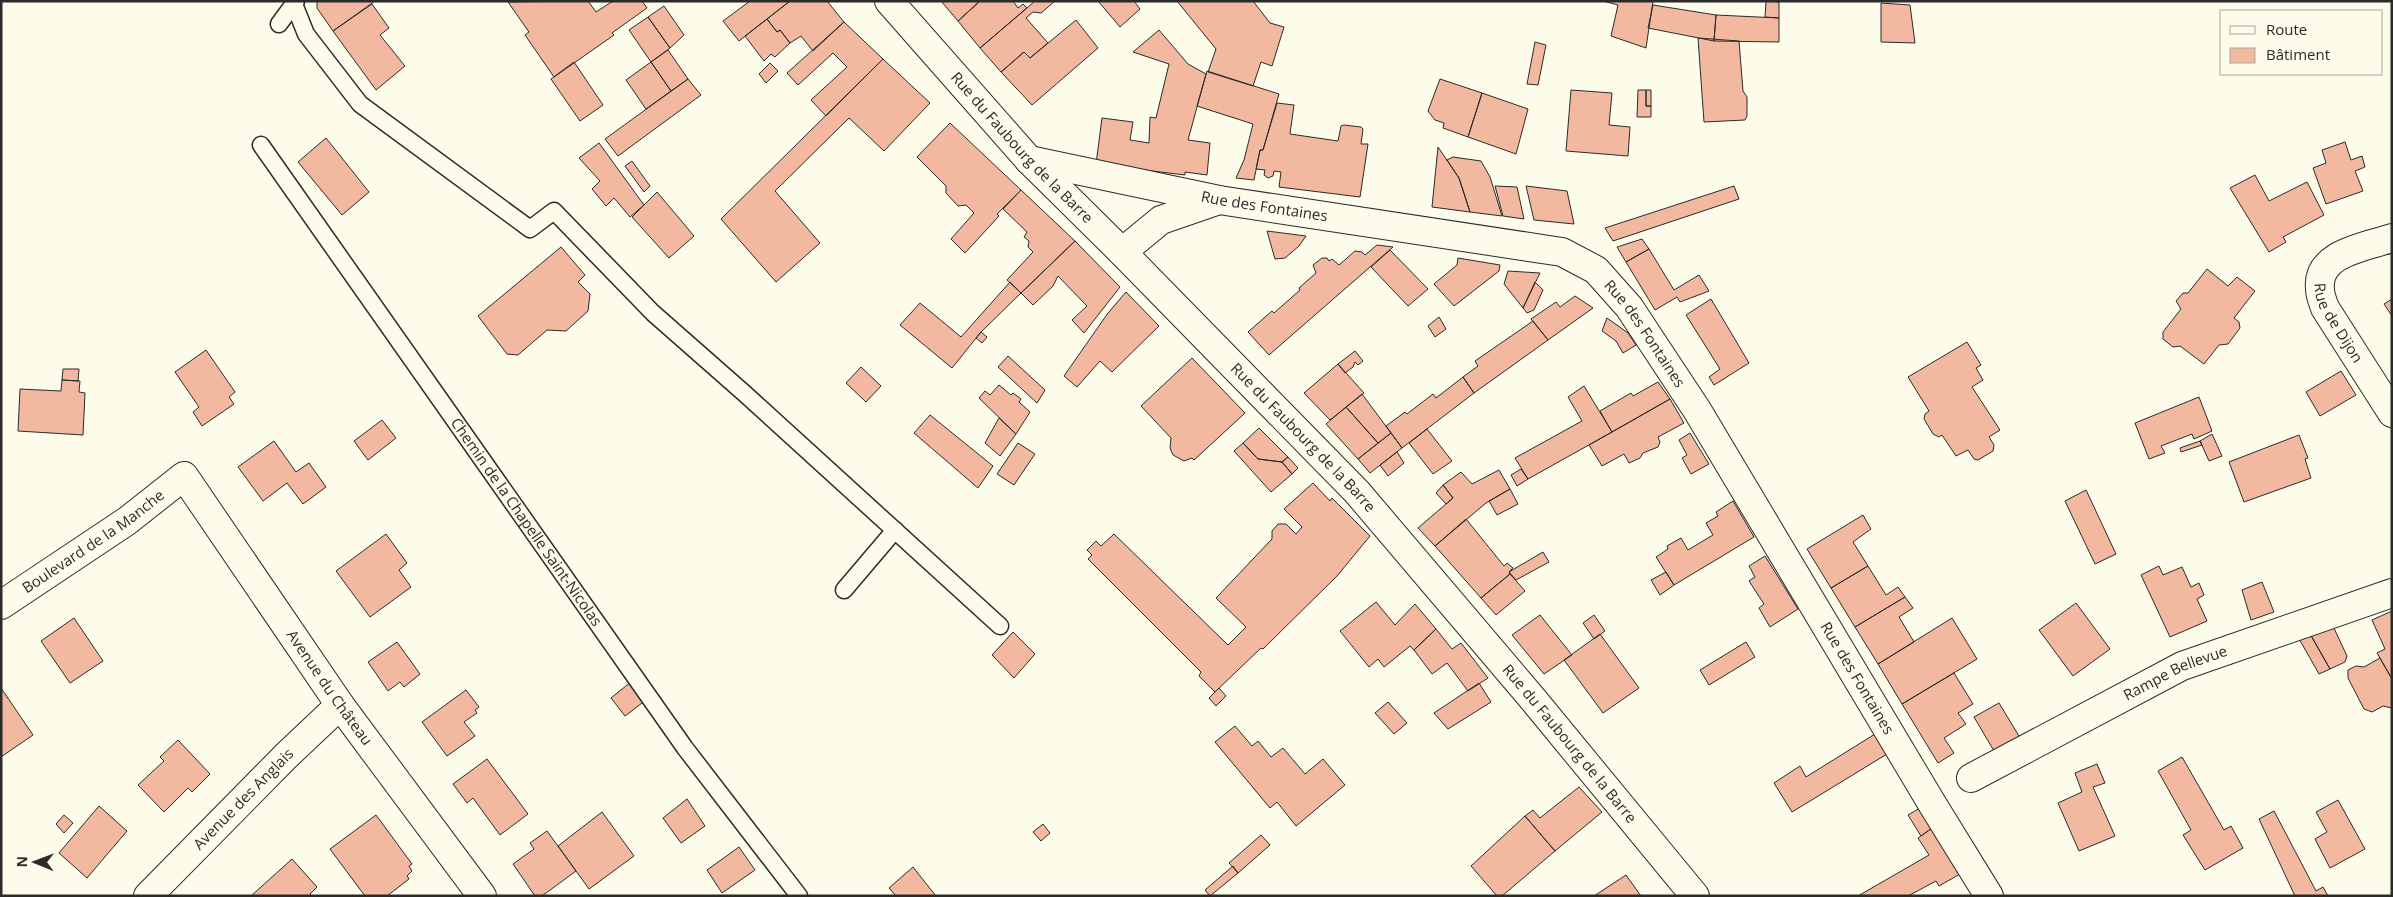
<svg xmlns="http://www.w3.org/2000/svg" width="2393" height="897" font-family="'Open Sans',sans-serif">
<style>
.building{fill:#f2b8a0;stroke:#2b2b2b}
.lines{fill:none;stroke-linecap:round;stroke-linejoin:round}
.service-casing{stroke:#2b2b2b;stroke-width:19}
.minor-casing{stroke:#2b2b2b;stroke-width:30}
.secondary-casing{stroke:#2b2b2b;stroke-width:30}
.service{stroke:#fdfbea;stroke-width:16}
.minor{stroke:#fdfbea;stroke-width:28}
.secondary{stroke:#fdfbea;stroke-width:28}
.labels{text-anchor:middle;stroke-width:4;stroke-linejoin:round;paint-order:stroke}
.street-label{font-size:15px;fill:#2b2b2b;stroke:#fdfbea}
</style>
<rect width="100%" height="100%" fill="#fdfbea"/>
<path class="building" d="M317 1H375L333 31 317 8Z
M588 1 596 12 613 1H642L647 8 612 33 614 35 554 77 525 35 529 32 508 2Z
M750 1H790L739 41 723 21Z
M790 1H827L844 22 813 51 801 36 790 43 780 30 777 32 767 19Z
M941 1H980L958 21Z
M980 1H1013L1018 8 1023 4 1027 8 980 48 958 21Z
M1035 1H1055L1041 13 1033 12 1026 18 1048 43 1030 58 1024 52 1001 72 980 48Z
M1098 1H1134L1140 9 1120 27Z
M1177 1H1253L1270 23 1284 27 1272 66 1261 62 1253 86 1208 72 1216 49Z
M1603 1H1653L1646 48 1611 36 1618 5Z
M1766 1 1779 2V18L1765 17Z
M1881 3 1910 5 1915 43 1881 42Z
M372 4 389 28 380 35 405 66 376 90 333 31Z
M1653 5 1716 15 1714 41 1648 28Z
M664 6 684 35 670 48 648 17Z
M1716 15 1779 18V42L1714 41Z
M648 17 670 48 651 62 629 30Z
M767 19 777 32 780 30 790 43 775 57 771 54 764 61 745 36Z
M1076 20 1098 48 1032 105 1001 72 1024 52 1030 58Z
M844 22 883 59 826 116 811 100 847 67 833 53 798 85 787 73Z
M1159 30 1188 64 1206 74 1188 140 1210 143 1207 175 1185 172V175L1096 164 1102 118 1133 122 1130 140 1149 143 1150 117 1156 118 1169 64 1133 52Z
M1698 38 1739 41 1743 91 1747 97V116L1745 120 1704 122Z
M1535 42 1546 45 1538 85 1527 84Z
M668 50 688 79 671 91 651 62Z
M883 59 930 103 884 151 849 118 775 191 820 243 776 282 721 219Z
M574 62 603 105 580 121 551 79Z
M651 62 671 91 646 109 626 80Z
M770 63 778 71 766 83 759 74Z
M1207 71 1279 94 1263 150H1260L1254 180 1236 178 1244 160 1253 124 1197 106Z
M688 79 701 95 618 156 605 139Z
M1440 79 1482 93 1468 137 1443 128 1444 123 1435 120 1428 111Z
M1571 90 1612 93 1609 125 1630 127 1628 156 1566 151Z
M1638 90H1646V106H1651V117H1637Z
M1646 90H1651V106H1646Z
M1482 93 1528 109 1516 154 1468 137Z
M1277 103 1294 105 1290 134 1338 141 1341 126 1344 125 1361 127 1363 129 1361 144H1368L1360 197 1279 187 1281 172 1274 171 1273 176 1268 178 1264 175 1265 170 1256 169 1260 150H1263Z
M950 123 1021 190 997 214 999 216 965 253 951 239 974 213 966 205 958 206 946 193V186L917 157Z
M326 138 369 192 342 215 298 162Z
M2345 142 2351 160 2362 156 2365 167 2355 171 2363 191 2326 204 2313 168 2326 163 2322 150Z
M599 143 644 205 630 217 614 198 606 206 592 189 600 181 579 158Z
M1438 147 1459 178 1470 212 1432 207Z
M1453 157 1481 161 1490 177 1502 216 1470 212 1459 178 1447 160Z
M632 161 650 186 644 192 625 166Z
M2255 175 2269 201 2307 182 2324 215 2283 237 2286 242 2269 252 2230 188Z
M1495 186 1517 187 1524 219 1503 216Z
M1526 186 1567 191 1574 224 1534 220Z
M1734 186 1739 199 1613 241 1605 228Z
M1021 190 1075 241 1021 293 1007 280 1033 252 1028 247 1029 241 1024 237 1027 232 1003 209Z
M657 192 694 236 669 258 632 217Z
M1267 231 1306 236 1299 246 1285 258 1275 259Z
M1642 239 1649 249 1626 262 1617 247Z
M1075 241 1120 287 1084 333 1072 320 1087 306 1058 276 1053 286 1033 305 1021 293Z
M1377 245 1393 247 1269 355 1248 332 1272 311 1274 313 1300 290 1299 288 1316 273 1313 265 1322 258H1327L1329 261 1332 259 1339 265 1355 251 1362 252 1365 255Z
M561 247 585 275 578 282 590 294 588 311 566 331 547 330 518 355 507 354 478 316Z
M1649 249 1674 290 1699 275 1709 291 1680 302 1677 297 1655 310 1626 262Z
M1390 250 1428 289 1408 306 1371 267Z
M1458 258 1500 265 1499 271 1454 306 1434 284 1457 265Z
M2207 269 2228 286 2237 277 2255 291 2234 318 2239 322 2240 328 2228 344 2219 345 2204 364 2180 346 2173 347 2163 339V332L2181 309 2176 301 2183 293H2188Z
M1508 271 1540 273 1523 308 1504 284Z
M1010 282 1021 293 981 332 952 368 900 325 920 303 961 337Z
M1535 282 1543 290 1534 310 1527 313 1523 308Z
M1126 292 1159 326 1112 372 1100 361 1077 387 1064 376 1108 313Z
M1575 296 1593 308 1548 340 1531 319 1556 302 1560 307Z
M1711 299 1749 363 1714 385 1709 377 1720 369 1686 315Z
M2392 299V316L2384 304Z
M1439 317 1446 329 1435 337 1428 326Z
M1607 318 1628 333 1636 345 1623 353 1616 341 1602 331Z
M1533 321 1548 340 1474 393 1463 377 1478 366 1475 361Z
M981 332 987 337 982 343 976 338Z
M1967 342 1981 365 1976 368 1983 380 1972 387 2000 430 1989 437 1994 445 1993 451 1978 460 1974 459 1968 450 1956 456 1942 435 1939 437 1933 434 1924 419 1925 414 1929 411 1908 377Z
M206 350 235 392 229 397 234 404 202 426 193 412 199 407 175 372Z
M1355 351 1363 361 1358 365 1355 362 1353 367 1345 373 1338 364Z
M1008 356 1045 390 1037 403 998 367Z
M1192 358 1245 413 1194 460 1192 458 1184 461 1173 455 1170 448 1171 438 1141 406Z
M1338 364 1364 393 1330 420 1304 393Z
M861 367 881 386 866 402 846 383Z
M63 369H79L78 381 62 380Z
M2341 371 2356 395 2320 416 2306 392Z
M1463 377 1474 393 1402 448 1386 426 1405 412 1407 414 1433 394 1436 398Z
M62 380 80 381 79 392 85 393 83 435 18 431 20 389 61 391Z
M1658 382 1670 399 1612 432 1600 411 1631 393 1633 396Z
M999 385 1011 395 1013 393 1021 399 1019 402 1030 412 1016 434 979 398 985 391 990 395Z
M1584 386 1612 432 1528 479 1515 458 1582 421 1568 397Z
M1362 394 1391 433 1378 443 1346 407Z
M2199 397 2212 431 2194 439 2192 434 2161 446 2165 453 2149 459 2135 423Z
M1670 399 1684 423 1658 437 1660 442 1658 447 1643 453 1640 458 1629 463 1624 454 1602 466 1589 445Z
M1346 407 1378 443 1358 459 1326 424Z
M930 415 993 466 978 488 914 433Z
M999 418 1016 434 1000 456 985 443Z
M382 420 396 438 368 460 354 441Z
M1259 428 1288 457 1282 462 1258 459 1243 443Z
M1427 429 1452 461 1433 474 1409 443Z
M1391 433 1402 448 1370 473 1358 459Z
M1690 433 1709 464 1691 474 1682 458 1687 455 1679 440Z
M2212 434 2222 456 2209 461 2200 441Z
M2299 435 2308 458 2305 459 2311 478 2244 502 2229 462Z
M274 441 296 472 309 463 326 487 303 504 287 483 263 501 238 467Z
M2200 441 2202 445 2181 452 2180 448Z
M1018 443 1035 454 1014 485 997 474Z
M1243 443 1258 459 1282 462 1292 474 1271 492 1234 451Z
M1397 452 1404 463 1388 476 1380 465Z
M1288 457 1298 468 1292 474 1282 462Z
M1521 469 1528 479 1517 486 1511 475Z
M1499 470 1510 489 1486 503 1435 546 1418 528 1453 498 1443 485 1461 472 1472 484Z
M1313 483 1330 501 1332 498 1370 536 1337 576 1263 649 1261 648 1215 692 1199 676 1201 672 1088 559 1092 555 1087 550 1096 541 1101 546 1114 534 1228 645 1246 627 1216 598 1272 539V531L1278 524H1286L1296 534 1302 527 1284 509Z
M1443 485 1453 498 1446 504 1436 493Z
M1510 489 1518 504 1497 515 1489 501Z
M2086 490 2116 554 2095 564 2065 501Z
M1733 501 1754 537 1674 585 1656 557 1668 549 1667 546 1681 538 1688 550 1713 535 1706 523 1718 516 1716 512Z
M1863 515 1871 529 1853 542 1868 566 1831 588 1807 549Z
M1466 519 1504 566 1507 563 1513 568 1509 572 1510 574 1481 598 1435 546Z
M386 534 407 563 399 570 411 587 370 617 336 571Z
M1543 552 1549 562 1516 580 1509 572Z
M1765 556 1798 609 1770 627 1759 608 1764 604 1749 581 1755 577 1749 566Z
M1868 566 1886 595 1898 587 1905 597 1855 627 1831 588Z
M2159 566 2163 575 2182 567 2191 587 2199 583 2204 595 2197 599 2207 621 2170 637 2141 575Z
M1666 572 1674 585 1660 595 1651 580Z
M1510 574 1525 591 1496 615 1481 598Z
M2262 582 2274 612 2251 620 2242 590Z
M1905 597 1913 608 1899 617 1914 642 1878 664 1855 627Z
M1376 602 1395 625 1415 604 1436 629 1414 650 1410 646 1384 667 1378 659 1369 667 1340 631Z
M2076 603 2110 649 2073 676 2039 630Z
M2392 611V679L2377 653 2385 649 2372 620Z
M1540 615 1572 655 1544 674 1512 635Z
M1594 615 1605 631 1594 639 1583 623Z
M74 618 103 661 70 683 41 641Z
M1952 618 1977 659 1902 704 1878 664Z
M2332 624 2347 656 2345 662 2330 669 2309 632Z
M1436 629 1452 649 1461 643 1488 678 1468 691 1447 663 1432 674 1414 650Z
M1013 632 1035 654 1014 678 992 655Z
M2309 632 2330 669 2319 674 2298 637Z
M1600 634 1639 688 1603 713 1564 660Z
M397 642 420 674 404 687 400 682 388 691 368 662Z
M1746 642 1755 657 1709 685 1700 670Z
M2380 658 2392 679V708L2383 706 2372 712 2364 709 2348 678V670L2356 666 2364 667Z
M1954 673 1973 704 1958 713 1966 724 1944 738 1954 753 1938 763 1902 704Z
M632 681 646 700 625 716 611 698Z
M1479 683 1491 702 1448 729 1434 713Z
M1 688 33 735 1 757Z
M1219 688 1226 696 1216 706 1209 698Z
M466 690 479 707 475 710 477 713 464 722 475 736 447 756 422 722Z
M1388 702 1407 723 1394 734 1375 713Z
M1999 703 2022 741 1997 756 1974 717Z
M1235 726 1252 746 1258 741 1271 757 1283 748 1305 774 1323 759 1345 785 1296 826 1277 802 1270 808 1215 742Z
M1875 734 1887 754 1792 812 1774 783 1800 766 1806 777Z
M178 740 210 774 192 792 188 788 164 812 138 785 164 761 160 757Z
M2182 757 2224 830 2231 826 2243 848 2205 870 2183 835 2191 830 2158 771Z
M487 759 528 814 500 835 473 798 467 803 453 784Z
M2097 764 2105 783 2093 787 2115 836 2079 851 2058 803 2082 792 2075 773Z
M1579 787 1602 812 1555 851 1525 816 1533 810 1540 818Z
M687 799 705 826 681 843 663 818Z
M2338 800 2365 849 2330 868 2315 839 2327 832 2316 812Z
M99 806 127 831 87 878 59 853Z
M1920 808 1932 828 1921 836 1908 815Z
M2274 811 2316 891 2323 887 2328 896H2295L2259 819Z
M602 812 634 856 589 889 558 846Z
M64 815 73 823 64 833 56 824Z
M376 815 412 864 409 866 412 871 407 876 409 879 387 896H365L330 849Z
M1525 816 1555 851 1502 896H1497L1471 866Z
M1043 824 1050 833 1041 841 1033 832Z
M1932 828 1960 874 1939 886 1936 881 1908 896H1858L1929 855 1918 838Z
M547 831 576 871 542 896H535L513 864 534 849 530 843Z
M1261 835 1270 845 1238 873 1229 863Z
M739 847 755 870 722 893 707 870Z
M292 859 317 887 310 894 312 896H251Z
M1233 866 1238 873 1210 896 1205 890Z
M913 867 936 896H896L889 888Z
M1626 875 1641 896H1594Z"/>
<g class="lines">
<defs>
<g id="service">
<path d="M294 4 306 34 360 104 530 229 554 211 653 313 744 393 1000 626"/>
<path d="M279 24 296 1"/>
<path id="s1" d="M261 145 685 748 799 896"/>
<path d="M844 590 895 530"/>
</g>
<g id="minor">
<path id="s2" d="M1029 160 1219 200 1562 252 1596 270 1629 307 1697 410 1931 802 1989 896"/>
<path id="s3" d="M2392 238C2365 247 2316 253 2320 289 2320 296 2323 302 2325 308L2392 413"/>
<path d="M1122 252 1161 220 1219 200"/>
<path id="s4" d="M1 605 127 521 184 476 340 705 482 896"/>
<path id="s5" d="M1971 778 2182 666 2392 593"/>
<path id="s6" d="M148 896 286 756 340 705"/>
</g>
<g id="secondary">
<path id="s7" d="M889 1 1029 160 1122 252 1357 492 1532 698 1695 896"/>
</g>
</defs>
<use href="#service" class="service-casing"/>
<use href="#minor" class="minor-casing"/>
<use href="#secondary" class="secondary-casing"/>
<use href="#service" class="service"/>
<use href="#minor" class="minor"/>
<use href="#secondary" class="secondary"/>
</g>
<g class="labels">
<g class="street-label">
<text dy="5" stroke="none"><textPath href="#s7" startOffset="198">Rue du Faubourg de la Barre</textPath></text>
<text dy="5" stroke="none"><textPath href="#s2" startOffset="240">Rue des Fontaines</textPath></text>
<text dy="5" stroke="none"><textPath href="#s3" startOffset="135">Rue de Dijon</textPath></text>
<text dy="5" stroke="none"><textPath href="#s2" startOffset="660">Rue des Fontaines</textPath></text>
<text dy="5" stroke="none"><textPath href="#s7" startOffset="602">Rue du Faubourg de la Barre</textPath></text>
<text dy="5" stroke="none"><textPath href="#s1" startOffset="461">Chemin de la Chapelle Saint-Nicolas</textPath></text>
<text dy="5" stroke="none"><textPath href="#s4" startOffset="112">Boulevard de la Manche</textPath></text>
<text dy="5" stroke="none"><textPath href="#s5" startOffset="230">Rampe Bellevue</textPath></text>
<text dy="5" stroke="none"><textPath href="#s2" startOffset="1065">Rue des Fontaines</textPath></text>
<text dy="5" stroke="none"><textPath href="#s4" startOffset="481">Avenue du Château</textPath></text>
<text dy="5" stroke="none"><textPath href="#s7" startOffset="1008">Rue du Faubourg de la Barre</textPath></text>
<text dy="5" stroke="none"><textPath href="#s6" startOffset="136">Avenue des Anglais</textPath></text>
</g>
</g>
<rect width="2393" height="897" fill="none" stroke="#2b2b2b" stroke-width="5"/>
<rect x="2220" y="10" width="162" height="65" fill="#fdfbea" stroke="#a9a89e"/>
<rect x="2230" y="26" width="25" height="8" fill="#fdfbea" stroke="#a9a89e"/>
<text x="2266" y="35" font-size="15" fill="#2b2b2b">Route</text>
<rect x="2230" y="48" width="25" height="15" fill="#f2b8a0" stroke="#a9a89e"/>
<text x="2266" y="60" font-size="15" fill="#2b2b2b">Bâtiment</text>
<g transform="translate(35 862) rotate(271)" stroke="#fdfbea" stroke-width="4" paint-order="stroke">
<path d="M0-4L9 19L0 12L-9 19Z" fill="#2b2b2b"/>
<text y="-8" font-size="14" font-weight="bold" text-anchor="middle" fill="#2b2b2b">N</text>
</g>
</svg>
